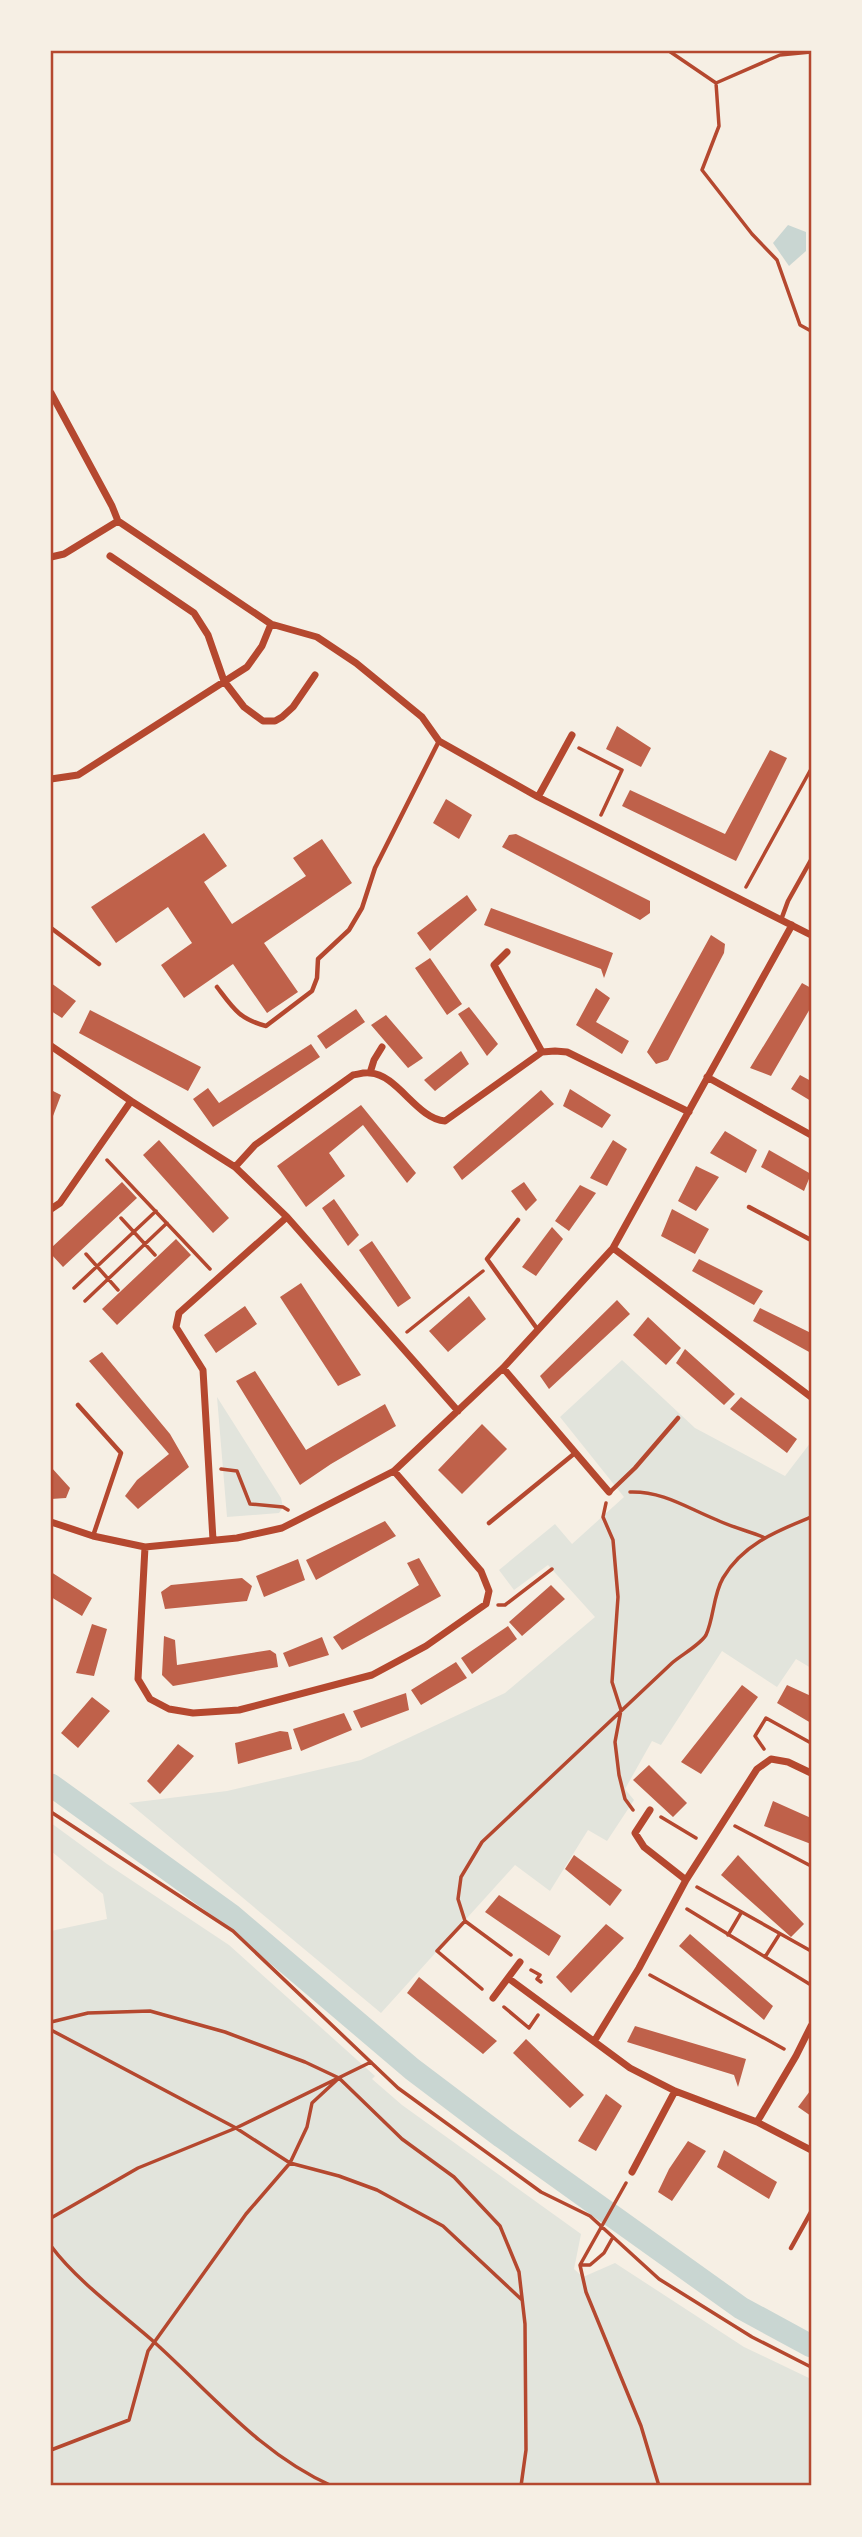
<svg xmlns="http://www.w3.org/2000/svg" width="862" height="2537" font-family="Roboto,sans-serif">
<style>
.green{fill:#e2e4dc}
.water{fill:#c9d6d2}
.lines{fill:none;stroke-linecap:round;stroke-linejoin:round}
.canal{stroke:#c9d6d2;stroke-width:23}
.building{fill:#bf614a}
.path{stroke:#b5482f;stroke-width:3.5}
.service{stroke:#b5482f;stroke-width:4.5}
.minor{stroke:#b5482f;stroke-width:7}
.neatline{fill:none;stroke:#b5482f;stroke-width:2.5}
</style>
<rect width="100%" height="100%" fill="#f6efe4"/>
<path class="green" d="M622 1360 695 1428 785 1476 811 1442V1668L796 1659 777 1687 722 1651 661 1745 652 1741 625 1789 634 1800 607 1841 588 1830 550 1891 515 1865 381 2013 129 1803 227 1791 361 1760 505 1693 595 1617 548 1565 514 1590 499 1570 555 1524 572 1544 624 1497 560 1417Z
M217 1397 281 1498 283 1507 279 1513 227 1517Z
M51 1823 107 1864 229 1945 375 2076 372 2079 402 2105 581 2234 574 2269 583 2277 615 2263 744 2347 811 2379V2486H51V1931L107 1919 103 1894 51 1851Z"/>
<path class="water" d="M788 225 806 232V251L789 266 773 243Z"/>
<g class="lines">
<path class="canal" d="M51 1785 231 1915 412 2069 502 2137 741 2308 811 2346"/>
</g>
<path class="building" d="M617 726 651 748 641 767 606 749Z
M770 750 787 758 736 861 622 806 630 790 725 834Z
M446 799 472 815 459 839 433 823Z
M204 833 227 866 204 882 232 924 306 876 293 858 322 839 352 883 264 943 298 992 267 1013 233 964 184 998 161 965 192 943 168 907 116 943 91 907Z
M516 834 650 901V913L640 920 502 847 509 835Z
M467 895 477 910 430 951 417 933Z
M491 908 613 953 604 978 601 969 484 925Z
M711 935 725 944 724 953 668 1060 656 1064 647 1052Z
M430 958 462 1004 447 1015 415 968Z
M51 983 76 1001 62 1018 51 1011Z
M802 983 811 988V1007L771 1076 750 1068Z
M596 988 610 998 596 1022 629 1041 622 1054 576 1025Z
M469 1007 498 1044 487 1056 458 1014Z
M356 1009 365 1022 326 1049 317 1036Z
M90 1010 201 1067 188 1091 79 1033Z
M386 1015 423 1058 408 1068 371 1025Z
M311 1044 320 1057 213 1127 193 1099 208 1088 219 1103Z
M461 1051 469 1064 435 1091 424 1080Z
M800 1075 811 1081V1101L791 1089Z
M570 1089 611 1115 602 1128 563 1106Z
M51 1090 61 1095 53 1116 51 1115Z
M541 1090 554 1104 462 1180 453 1167Z
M361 1105 416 1173 407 1183 363 1125 329 1153 345 1176 306 1207 277 1166Z
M725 1131 757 1150 746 1173 710 1153Z
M159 1140 229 1218 213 1233 143 1155Z
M613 1140 627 1149 607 1186 590 1178Z
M769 1150 811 1174 804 1191 761 1167Z
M696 1166 719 1177 696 1211 678 1201Z
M122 1182 137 1198 63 1267 51 1254V1248Z
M524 1182 537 1200 526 1211 511 1191Z
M580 1185 596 1193 569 1231 555 1221Z
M334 1199 359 1235 348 1246 322 1208Z
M672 1209 709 1229 695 1254 661 1236Z
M552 1227 563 1239 536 1276 522 1267Z
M176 1239 191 1255 117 1325 102 1309Z
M372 1241 411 1298 398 1307 359 1250Z
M699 1259 763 1291 754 1305 692 1271Z
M301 1283 361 1375 338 1386 280 1297Z
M469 1296 486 1319 448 1352 429 1331Z
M617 1300 630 1314 549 1389 540 1376Z
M245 1306 257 1324 216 1353 204 1335Z
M760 1308 811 1333V1353L753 1321Z
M648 1317 681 1348 666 1365 633 1335Z
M685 1349 735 1394 724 1405 676 1363Z
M102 1352 170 1434 189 1467 138 1509 125 1496 137 1480 169 1454 89 1361Z
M255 1371 306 1450 385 1404 396 1426 331 1464 300 1485 236 1381Z
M741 1397 797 1439 787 1453 730 1409Z
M482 1424 507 1449 462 1494 438 1470Z
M51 1467 70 1488 66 1498 51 1499Z
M385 1521 396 1536 316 1580 306 1560Z
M419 1558 441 1596 342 1650 333 1637 419 1585 407 1563Z
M298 1559 305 1580 264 1597 256 1576Z
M51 1572 92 1598 82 1616 51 1597Z
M242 1578 252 1586 247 1601 165 1609 161 1592 171 1585Z
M551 1585 565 1599 522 1636 509 1622Z
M92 1624 107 1629 94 1676 76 1673Z
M508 1626 517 1639 472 1674 461 1658Z
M164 1636 175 1640 177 1665 270 1650 276 1654 278 1667 173 1686 162 1675Z
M322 1637 329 1655 289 1667 283 1653Z
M456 1662 467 1678 421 1705 411 1690Z
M742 1685 758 1697 701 1774 681 1762Z
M787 1685 811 1696V1723L777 1703Z
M406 1693 409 1710 361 1728 353 1711Z
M92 1697 110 1711 78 1748 61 1733Z
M344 1713 352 1730 301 1751 293 1729Z
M280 1731 288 1732 292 1749 238 1764 235 1743Z
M178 1744 194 1756 160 1794 147 1781Z
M649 1765 687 1803 673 1817 633 1780Z
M773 1801 811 1818V1844L764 1826Z
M574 1855 622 1890 610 1906 565 1869Z
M738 1855 804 1924 791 1937 721 1875Z
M499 1895 561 1936 549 1956 485 1912Z
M606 1924 624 1938 571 1993 556 1977Z
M690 1934 773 2006 764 2020 679 1946Z
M419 1977 497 2041 483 2054 407 1993Z
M635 2026 746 2059 738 2087 734 2075 627 2042Z
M526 2039 584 2095 570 2108 513 2053Z
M810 2091 811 2092V2116L798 2107Z
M606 2094 622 2106 596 2151 578 2141Z
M688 2141 706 2151 672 2201 658 2192 669 2169Z
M724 2150 777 2182 769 2199 717 2167Z"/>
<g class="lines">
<path class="path" d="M669 51 716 83 780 55 811 52
M716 83 719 126 702 170 752 234 777 260 800 325 811 331
M579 748 622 770 601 815
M746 887 811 769
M107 1160 210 1269
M121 1218 155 1255
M86 1254 118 1290
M74 1288 156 1211
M85 1301 167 1223
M407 1332 483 1271
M221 1469 237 1471 250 1504 283 1507 288 1510
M630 1492C663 1491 687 1508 717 1520 732 1527 748 1531 763 1537
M606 1503 603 1517 613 1540 618 1597 612 1682 621 1710 615 1742 619 1775 625 1799 633 1810
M498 1605H505L552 1569
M764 1749 755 1736 766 1718 811 1743
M51 1812 233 1931 398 2088 541 2192 590 2216 659 2279 752 2337 811 2367
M661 1817 696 1838
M735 1826 811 1866
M697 1887 811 1951
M687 1909 811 1985
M465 1921 458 1899 461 1877 482 1842 672 1663C681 1655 700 1645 706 1635 714 1618 713 1595 723 1578 743 1544 777 1531 811 1517
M728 1935 741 1913
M765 1957 779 1935
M531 1970 540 1975 537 1979 541 1982
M650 1975 784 2049
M482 1989 437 1951 465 1921 511 1955
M504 2007 529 2028 538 2015
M51 2022 88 2013 150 2011 225 2032 305 2062 339 2078 402 2139 454 2177 500 2226 519 2272 525 2324 526 2450 521 2486
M51 2030 236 2128 290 2163 339 2176 377 2190 443 2226 521 2299
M626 2183 580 2265 586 2292 641 2426 659 2486
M51 2218 138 2168 236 2128 371 2062
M51 2246C76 2280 121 2313 153 2341 211 2393 260 2454 332 2486
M580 2265H590L604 2253 613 2237
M51 2450 129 2420 148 2351 246 2214 290 2163 307 2127 312 2103 339 2078"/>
<path class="service" d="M781 920 788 901 811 860
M51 928 99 964
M217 987C233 1008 239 1019 266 1026L312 991 317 978 318 959 349 930 362 908 375 868 439 741
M749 1207 811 1240
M518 1220 487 1259 538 1330
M78 1405 121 1453 93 1536
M610 1492 635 1468 678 1418
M489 1523 575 1453
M791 2248 811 2212"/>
<path class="minor" d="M51 393 112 506 118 521 271 624 317 637 356 663 422 717 439 741 538 797 811 935
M110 556 194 613 208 635 224 681 244 707 263 721H275L282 717 293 707 315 675
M51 557 64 554 118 521
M51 779 78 775 247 667 262 646 271 624
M538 797 572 735
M507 952 494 965 542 1052
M51 1046 131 1101 235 1167 287 1217 458 1411
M370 1073 374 1060 382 1047
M707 1077 811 1135
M235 1167 255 1145 353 1075C359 1074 365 1072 370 1073 397 1074 417 1119 445 1121L542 1052 555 1051 567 1052 689 1112
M51 1209 60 1203 131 1101
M613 1248 811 1397
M503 1368 609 1492
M51 1522 93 1536 145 1547 237 1538 282 1528 394 1471 503 1368 613 1248 792 925
M213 1540 203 1370 176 1327 179 1313 287 1217
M145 1547 138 1679 150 1699 169 1709 193 1713 239 1710 372 1675 426 1646 486 1604 489 1591 481 1571 394 1471
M650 1810 635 1833 644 1847 686 1880
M508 1978 630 2068 675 2091 757 2122 811 2150
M493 1998 520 1962
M595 2040 639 1968 686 1880 757 1769 771 1759 788 1762 811 1773
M757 2122 796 2056 811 2026
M632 2172 675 2091"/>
</g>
<rect width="862" height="2537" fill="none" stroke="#f6efe4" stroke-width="105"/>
<rect x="52" y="52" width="758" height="2432" class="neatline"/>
</svg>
